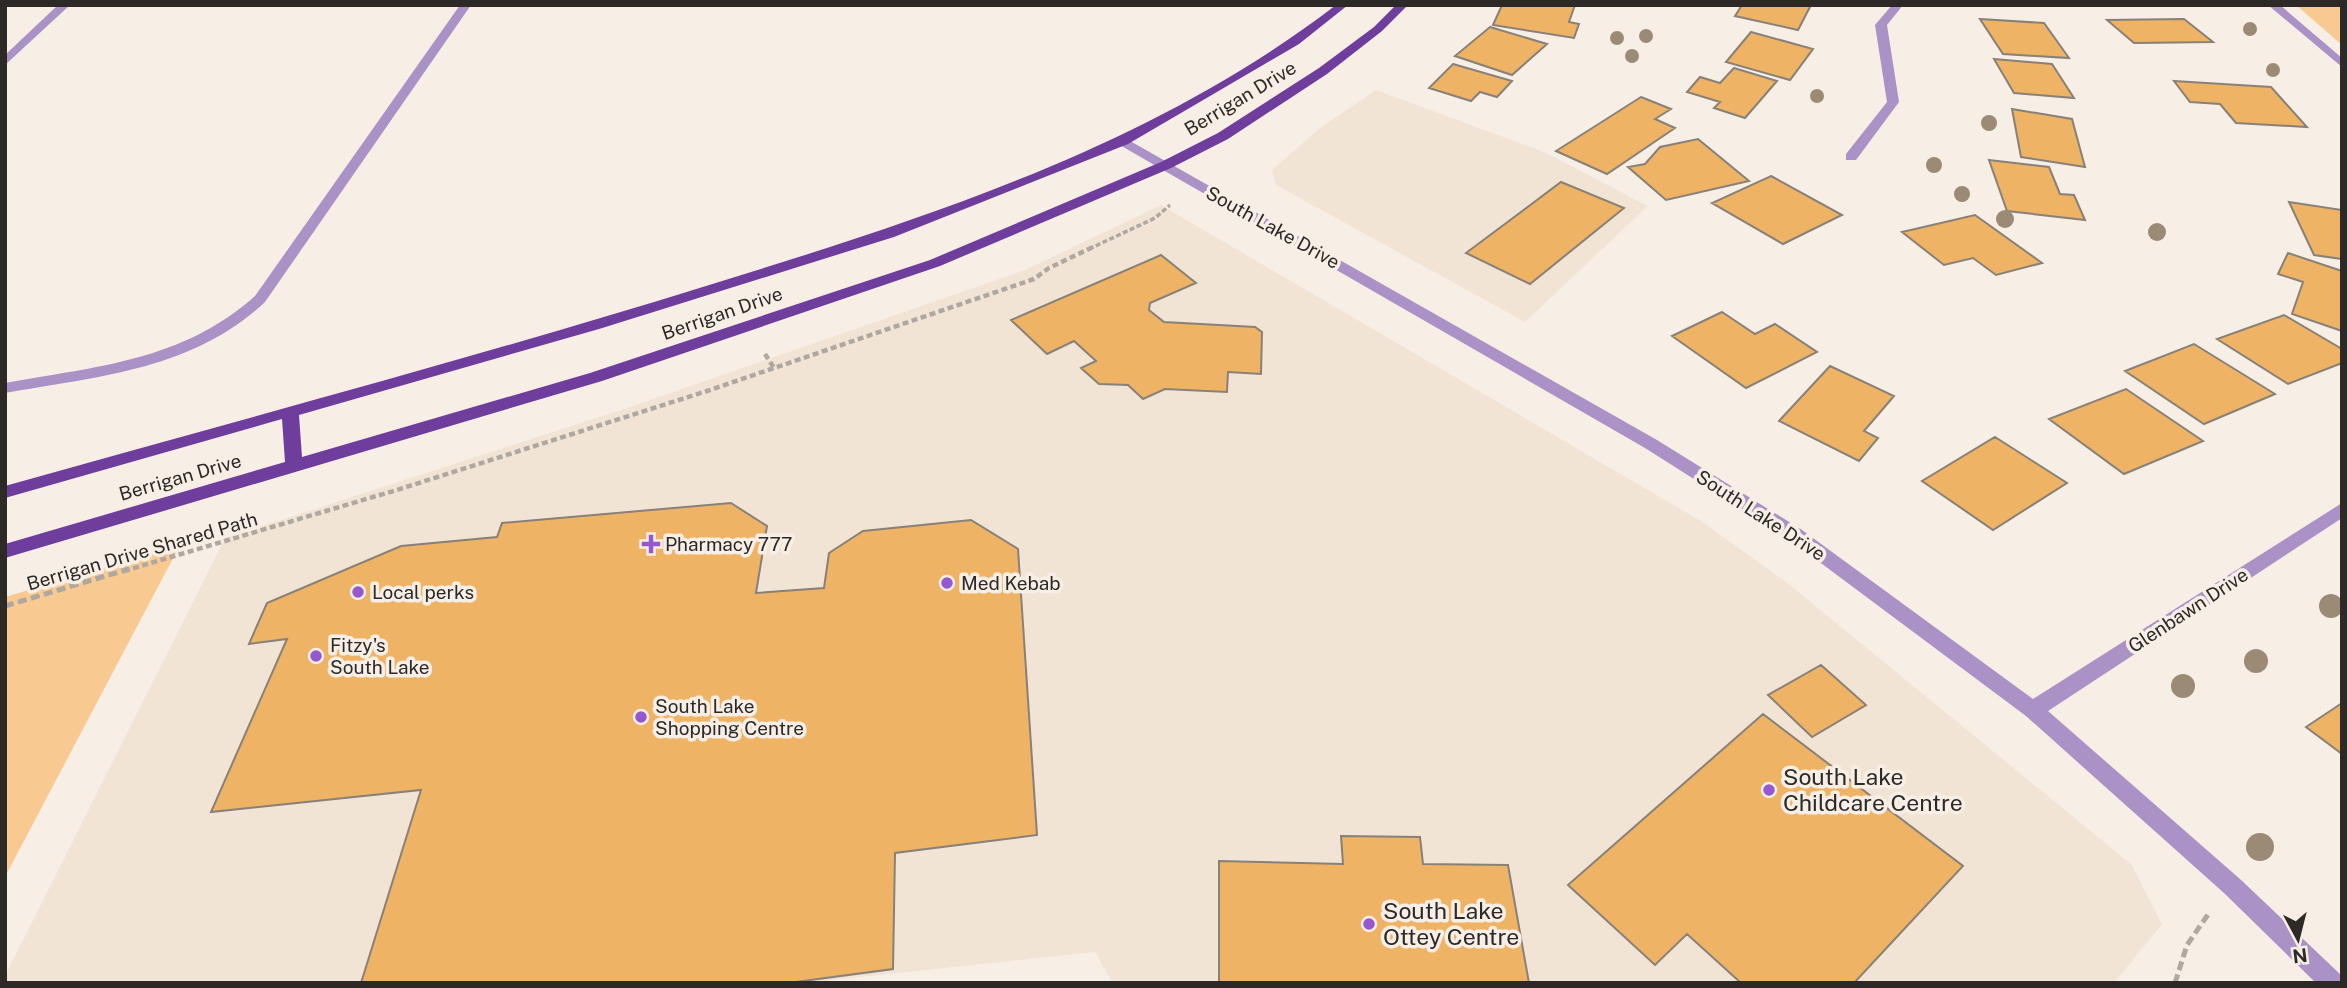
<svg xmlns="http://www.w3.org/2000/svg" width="2347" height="988" font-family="'Public Sans',sans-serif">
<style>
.built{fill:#f2e4d5}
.green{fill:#f8ca92}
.building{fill:#efb366;stroke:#888178;stroke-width:2}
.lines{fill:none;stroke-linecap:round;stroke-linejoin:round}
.path-far2{stroke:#aea8a1;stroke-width:3.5;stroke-dasharray:5 2.5;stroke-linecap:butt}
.path-far1{stroke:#aea8a1;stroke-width:4.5;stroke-dasharray:6 3.5;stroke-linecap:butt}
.path{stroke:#aea8a1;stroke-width:5;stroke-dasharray:9 4.5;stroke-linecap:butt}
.minor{fill:#aa91c6;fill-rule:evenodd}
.major{fill:#6f3d9c;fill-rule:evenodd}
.tree{fill:#9c8b74}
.poi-dot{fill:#9658cf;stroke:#f7efe6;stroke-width:2.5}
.labels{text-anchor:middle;stroke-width:7;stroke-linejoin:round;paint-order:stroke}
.street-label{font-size:19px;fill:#2c2926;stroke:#f7efe6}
.poi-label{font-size:19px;fill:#2c2926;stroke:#f7efe6;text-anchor:start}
.near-poi-label{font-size:23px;fill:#2c2926;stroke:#f7efe6;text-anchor:start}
</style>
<rect width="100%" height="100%" fill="#f7efe6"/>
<path class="built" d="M1376 90 1544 152 1648 206 1525 322 1276 185 1272 170 1320 128Z
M1161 205 1701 521 1785 581 2131 864 2162 924 2114 983H1113L1095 952 804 983H5V976L225 538 627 408 1025 270Z"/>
<path class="green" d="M2296 5H2342V45Z
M180 545 5 877V597Z"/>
<path class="building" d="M1502 5H1575L1569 22 1579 24 1574 38 1493 25Z
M1742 5H1811L1798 30 1735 16Z
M1980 19 2044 23 2069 58 2003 54Z
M2184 19 2213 42 2134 43 2107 20Z
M1490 27 1547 44 1512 75 1455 56Z
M1751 32 1813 49 1790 80 1726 62Z
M1994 59 2052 64 2074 98 2014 93Z
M1453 64 1512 81 1497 97 1480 92 1471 101 1429 88Z
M1734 68 1777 81 1745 118 1714 108 1720 102 1687 92 1700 77 1720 83Z
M2174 81 2271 87 2307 127 2236 123 2220 104 2190 102Z
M1641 97 1671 109 1655 119 1675 128 1607 174 1556 151Z
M2012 109 2072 119 2085 167 2021 157Z
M1698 139 1749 181 1666 200 1628 167 1645 164 1660 147Z
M1989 160 2049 167 2060 194 2074 195 2085 220 2007 211Z
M1771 176 1842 215 1783 244 1712 203Z
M1561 182 1624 208 1530 284 1466 253Z
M2289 202 2342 210V259L2314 255Z
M1975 215 2042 263 1996 275 1973 258 1944 265 1902 232Z
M2288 253 2342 271V331L2292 314 2303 282 2278 274Z
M1161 255 1196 283 1150 303 1149 310 1164 322 1255 327 1262 332 1261 374 1228 372 1227 392 1165 389 1143 399 1128 385 1099 384 1081 368 1096 361 1074 341 1047 354 1011 320Z
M1722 312 1755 334 1775 324 1817 352 1746 388 1672 336Z
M2284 315 2342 349V363L2288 384 2217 339Z
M2194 344 2275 394 2204 424 2125 371Z
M1830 366 1894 396 1864 431 1878 438 1859 461 1779 421Z
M2126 389 2203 441 2124 474 2049 419Z
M1995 437 2067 483 1993 530 1922 481Z
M731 503 767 526 756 593 824 588 829 553 863 531 971 520 1018 549 1037 835 895 853 893 969 788 983H361L421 790 211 812 287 639 249 644 267 603 401 546 497 537 502 523Z
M1821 665 1866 705 1812 737 1768 695Z
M2342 703V754L2306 727Z
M1763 714 1963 866 1854 983H1741L1687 934 1655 965 1568 885Z
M1341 836 1420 837 1423 864 1508 865 1529 983H1219V861L1343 864Z"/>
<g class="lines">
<path class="path-far2" d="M1089 249 1155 218 1170 205"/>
<path class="path-far1" d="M765 354 774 368
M124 571 400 489 707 391 1034 279 1049 268 1093 247"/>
<path class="path" d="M5 606 129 569
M2175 983 2187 945 2209 913"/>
<path class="minor" d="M58 5H70L5 65V55Z
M460 5H471L265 302C192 370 100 376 5 393V383C98 366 182 361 255 296Z
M1892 5H1903L1887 25 1899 102 1856 160H1846V154L1887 102 1875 25Z
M2268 5H2280L2342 58V67Z
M1123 137 1657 440 1802 530 2033 699 2342 503V518L2048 711 2240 879 2341 975 2342 983H2316L2224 893 2026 716 1790 540 1645 448 1118 144V138Z"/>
<path class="major" d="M1336 5H1348L1299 44 1128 144 894 237 599 329 299 415 302 457 590 373 930 260 1161 162 1218 133 1319 68 1374 27 1396 5H1408L1382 31 1327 74 1228 139 1171 168 940 266 602 381 5 558V544L285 462 282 419 5 498V486C239 420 474 358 706 286 926 218 1151 147 1336 5Z"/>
</g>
<g class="tree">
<circle cx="2250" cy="29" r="7"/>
<circle cx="1646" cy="36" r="7"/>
<circle cx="1617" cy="38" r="7"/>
<circle cx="1632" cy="56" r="7"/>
<circle cx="2273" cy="70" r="7"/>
<circle cx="1817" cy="96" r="7"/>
<circle cx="1989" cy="123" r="8"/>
<circle cx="1934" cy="165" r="8"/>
<circle cx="1962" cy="194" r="8"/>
<circle cx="2005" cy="219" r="9"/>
<circle cx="2157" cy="232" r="9"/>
<circle cx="2331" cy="606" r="12"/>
<circle cx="2256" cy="661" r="12"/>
<circle cx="2183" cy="686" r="12"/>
<circle cx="2260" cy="847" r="14"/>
</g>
<g class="poi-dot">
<path d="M647.5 533.5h7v7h7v7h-7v7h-7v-7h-7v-7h7z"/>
<circle cx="947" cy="583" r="7"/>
<circle cx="358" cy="592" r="7"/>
<circle cx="316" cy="656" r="7"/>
<circle cx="641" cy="717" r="7"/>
<circle cx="1769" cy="790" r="7"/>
<circle cx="1369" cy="924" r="7"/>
</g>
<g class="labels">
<g class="street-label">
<text transform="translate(1240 98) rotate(-31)" y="7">Berrigan Drive</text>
<text transform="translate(1273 227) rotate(29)" y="7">South Lake Drive</text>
<text transform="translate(722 313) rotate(-19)" y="7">Berrigan Drive</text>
<text transform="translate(180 477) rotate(-16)" y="7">Berrigan Drive</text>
<text transform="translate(1761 515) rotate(33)" y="7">South Lake Drive</text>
<text transform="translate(142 551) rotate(-16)" y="7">Berrigan Drive Shared Path</text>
<text transform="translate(2188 610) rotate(-33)" y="7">Glenbawn Drive</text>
</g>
<g class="poi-label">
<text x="665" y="551">Pharmacy 777</text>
<text x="961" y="590">Med Kebab</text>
<text x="372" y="599">Local perks</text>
<text x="330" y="652">Fitzy's<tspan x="330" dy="22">South Lake</tspan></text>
<text x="655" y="713">South Lake<tspan x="655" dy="22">Shopping Centre</tspan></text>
</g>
<g class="near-poi-label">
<text x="1783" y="785">South Lake<tspan x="1783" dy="26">Childcare Centre</tspan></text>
<text x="1383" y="919">South Lake<tspan x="1383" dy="26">Ottey Centre</tspan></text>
</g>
</g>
<rect width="2347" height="988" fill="none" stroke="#2c2926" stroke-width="14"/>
<g transform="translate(2298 939) rotate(173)" stroke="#f7efe6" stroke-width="5" paint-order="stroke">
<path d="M0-5L12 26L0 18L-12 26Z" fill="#2c2926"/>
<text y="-10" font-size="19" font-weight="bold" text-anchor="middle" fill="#2c2926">N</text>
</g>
</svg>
